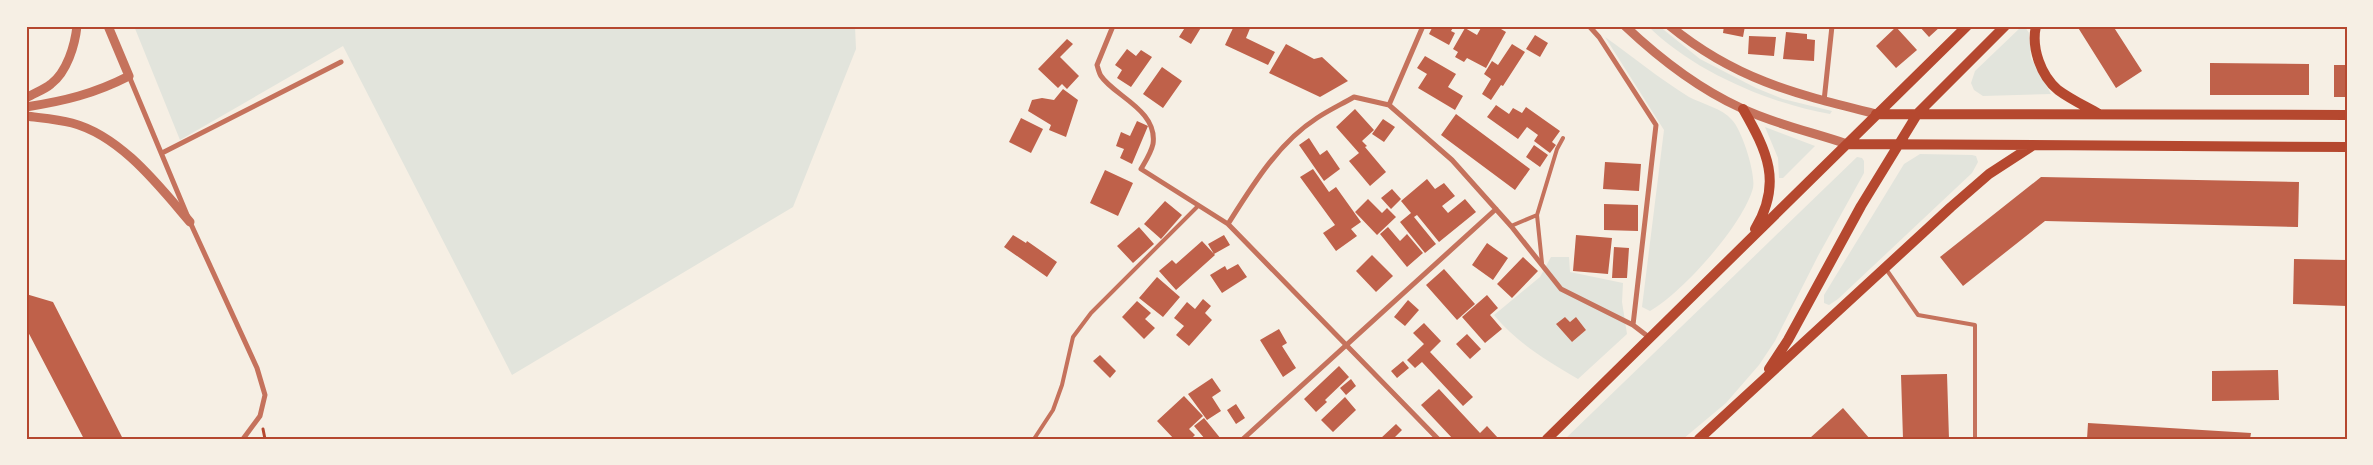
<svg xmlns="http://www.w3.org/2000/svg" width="2373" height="465" font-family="'Exo 2',sans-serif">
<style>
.green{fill:#e2e4dc;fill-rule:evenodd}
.building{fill:#bf614a}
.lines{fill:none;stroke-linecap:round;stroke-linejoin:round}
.path{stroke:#b5482f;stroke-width:3}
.service{stroke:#c5725c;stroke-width:4}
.minor{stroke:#c5725c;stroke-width:5}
.tertiary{stroke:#c5725c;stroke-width:9}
.secondary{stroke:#b5482f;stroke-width:10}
.neatline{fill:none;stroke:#b5482f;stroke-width:2}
</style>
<rect width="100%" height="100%" fill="#f6efe4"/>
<path class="green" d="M134 26H855L856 49 793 207 512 375 343 46 180 140Z
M1648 26H1659L1700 59 1756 88 1783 99 1832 111 1830 114C1768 103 1693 71 1648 26Z
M2021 27H2025L2029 33 2031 58 2051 94 1983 96 1974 90 1971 83 1975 71Z
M1605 37C1633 57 1660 79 1689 97 1702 104 1722 108 1732 120 1742 130 1756 174 1753 188 1743 225 1683 292 1650 311L1642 307 1664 130Z
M1765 127 1815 146 1783 178H1779L1778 158Z
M1920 154 1972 155 1976 156 1978 162 1972 173 1838 299 1829 305 1824 303V295L1904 164Z
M1857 157 1862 158 1864 161V173L1818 256 1775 341 1759 365 1726 403 1683 439H1565Z
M1551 257H1569L1570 272 1623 283 1622 302 1627 334 1578 379C1546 360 1518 344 1494 315L1540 277ZM1565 317 1570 322 1576 317 1586 330 1572 342 1557 324Z"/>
<path class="building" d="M1186 26H1202L1191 44 1179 37Z
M1234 26H1251L1246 38 1275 52 1268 65 1225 45Z
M1433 26H1454L1451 31 1455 33 1449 45 1429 34Z
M1482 26H1496L1506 32 1486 68 1467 58 1464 62 1455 57 1458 52 1453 49 1465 28 1477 35Z
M1724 26H1745L1743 37 1723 33Z
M1919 26H1941L1929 37Z
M2077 26H2113L2142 71 2116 88Z
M1896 27 1917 50 1896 68 1876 46Z
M1786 32 1807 34V39L1815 40 1814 61 1783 59Z
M1535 35 1548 43 1540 57 1526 49Z
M1749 36 1776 37 1774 56 1748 54Z
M1067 39 1073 44 1060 57 1079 76 1067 89 1062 84 1058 88 1038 69Z
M1286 44 1314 59 1322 57 1348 81 1320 97 1269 73Z
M1512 44 1525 52 1503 86 1501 85 1491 100 1482 94 1491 79 1484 74 1492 61 1498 65Z
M1127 49 1136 56 1141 50 1152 57 1131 87 1117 78 1122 70 1115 65Z
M1425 56 1456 74 1448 87 1463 96 1455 110 1418 88 1427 74 1417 68Z
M2210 63 2309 64V95H2210Z
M2334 65H2347V97H2334Z
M1162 67 1182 81 1163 108 1143 94Z
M1063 89 1078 100 1066 137 1049 130 1051 125 1028 111 1032 100 1042 98 1054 100Z
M1496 105 1509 114 1513 108 1522 113 1526 107 1560 131 1552 142 1556 145 1550 153 1534 141 1538 135 1527 127 1518 139 1487 117Z
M1355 109 1374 130 1362 141 1367 146 1365 147 1386 172 1370 186 1349 161 1359 153 1336 127Z
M1456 114 1530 169 1515 190 1441 135Z
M1021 118 1043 129 1031 153 1009 142Z
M1383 119 1395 127 1384 142 1372 134Z
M1137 121 1148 126 1132 164 1120 158 1124 149 1116 146 1121 132 1130 136Z
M1309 138 1320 155 1327 150 1340 169 1324 181 1299 145Z
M1534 145 1548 155 1540 167 1526 157Z
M1605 162 1641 164 1639 191 1603 189Z
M1313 169 1329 192 1336 187 1361 222 1351 229 1357 236 1336 251 1323 233 1335 225 1300 177Z
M1105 170 1133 183 1118 216 1090 203Z
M2041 177 2299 182 2298 227 2045 221 1963 286 1940 257Z
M1427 179 1435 189 1444 183 1455 196 1442 206 1448 213 1465 199 1476 212 1439 242 1417 215 1414 217 1436 244 1425 253 1400 222 1411 213 1401 201Z
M1392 189 1401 199 1391 209 1381 198Z
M1368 199 1382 213 1387 208 1396 217 1377 235 1355 212Z
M1165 201 1182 215 1161 239 1144 224Z
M1604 204 1638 205V231L1604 230Z
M1139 227 1154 244 1133 263 1117 246Z
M1388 227 1400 241 1407 234 1423 253 1407 267 1380 234Z
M1013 235 1026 243 1027 241 1057 262 1047 277 1004 247Z
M1224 235 1230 245 1214 254 1208 244Z
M1576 235 1612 238 1608 274 1573 271Z
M1202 241 1215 255 1176 290 1159 271 1172 260 1176 264Z
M1487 243 1508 258 1493 280 1472 265Z
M1614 247 1629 248 1627 278H1612Z
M1372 255 1393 276 1376 292 1356 271Z
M1523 257 1538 271 1512 298 1497 284Z
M2294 259 2347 260V306L2293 304Z
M1238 264 1247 277 1222 293 1210 275 1225 266 1227 270Z
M1444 269 1475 304 1457 320 1426 285Z
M1157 277 1180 297 1163 317 1139 298Z
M26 294 53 302 123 439H84L26 328Z
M1487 295 1498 308 1490 315 1502 329 1485 343 1462 317Z
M1203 299 1211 306 1205 313 1212 320 1189 346 1176 335 1184 326 1174 318 1187 302 1195 309Z
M1408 300 1419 310 1405 326 1394 317Z
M1137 301 1151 313 1145 319 1155 328 1144 339 1122 317Z
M1565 317 1570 322 1576 317 1586 330 1572 342 1556 324Z
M1424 323 1441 341 1430 352 1473 397 1463 406 1422 362 1415 368 1407 360 1424 344 1413 333Z
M1279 329 1287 343 1282 346 1296 368 1283 377 1260 340Z
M1467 334 1481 349 1470 359 1456 344Z
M1100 355 1116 371 1110 378 1093 361Z
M1403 361 1409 368 1397 378 1391 371Z
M1339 366 1349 377 1325 400 1327 402 1316 412 1304 399Z
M2278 370 2279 400 2212 401V371Z
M1947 374 1949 439H1903L1901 375Z
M1212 378 1221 391 1212 397 1221 411 1207 420 1188 394Z
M1351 379 1356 386 1346 395 1340 388Z
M1439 389 1480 433 1487 426 1498 438 1453 439 1421 405Z
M1184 396 1203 416 1189 429 1195 435 1191 439H1174L1157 421Z
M1345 397 1356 410 1333 432 1321 420Z
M1236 404 1245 418 1236 424 1227 410Z
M1843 408 1870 439H1811L1810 438Z
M1204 418 1221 439H1205L1194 426Z
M2088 423 2251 433 2250 439H2087Z
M1396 424 1402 430 1393 439H1380Z"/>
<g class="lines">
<path class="path" d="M263 429 265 439"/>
<path class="service" d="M1537 215 1542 263
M1511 226 1537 215 1557 149 1563 138
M1886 269 1918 315 1975 325V439
M1034 439 1053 410 1062 385 1073 337 1091 313 1198 206"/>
<path class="minor" d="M1113 26 1097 65C1098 68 1099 73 1101 76 1114 96 1158 110 1153 144 1151 153 1145 162 1141 169L1228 224 1438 439
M1589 26 1599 37 1656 125 1633 325
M129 76 190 222 257 368 265 395 260 416 243 439
M1824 101 1832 26
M1389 105 1423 26
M162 153 341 62
M1228 224C1252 186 1278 143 1317 118 1329 110 1342 104 1354 97L1389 105 1452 160 1511 226 1561 289 1633 325 1650 338
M1243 439 1496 209"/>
<path class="tertiary" d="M1625 26C1660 59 1697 88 1741 108 1774 124 1812 132 1847 144
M1670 26C1736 80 1796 94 1876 114
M26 98C34 93 44 90 51 84 67 72 75 45 77 26
M26 107C64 101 94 94 129 76L108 26
M26 116C41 118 57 119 72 123 121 136 159 186 190 222"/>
<path class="secondary" d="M2036 26C2031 48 2041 76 2058 90 2070 99 2085 106 2099 114
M1743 109C1767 151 1783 183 1755 229
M1876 114 2347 115
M1847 144 2347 147
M1769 369 1788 340 1861 206 1918 113 2005 26
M1547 439 1967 26
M1699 439 1951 207 1989 174 2032 146"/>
</g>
<rect width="2373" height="465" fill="none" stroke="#f6efe4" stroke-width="55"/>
<rect x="28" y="28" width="2318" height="410" class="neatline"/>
</svg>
